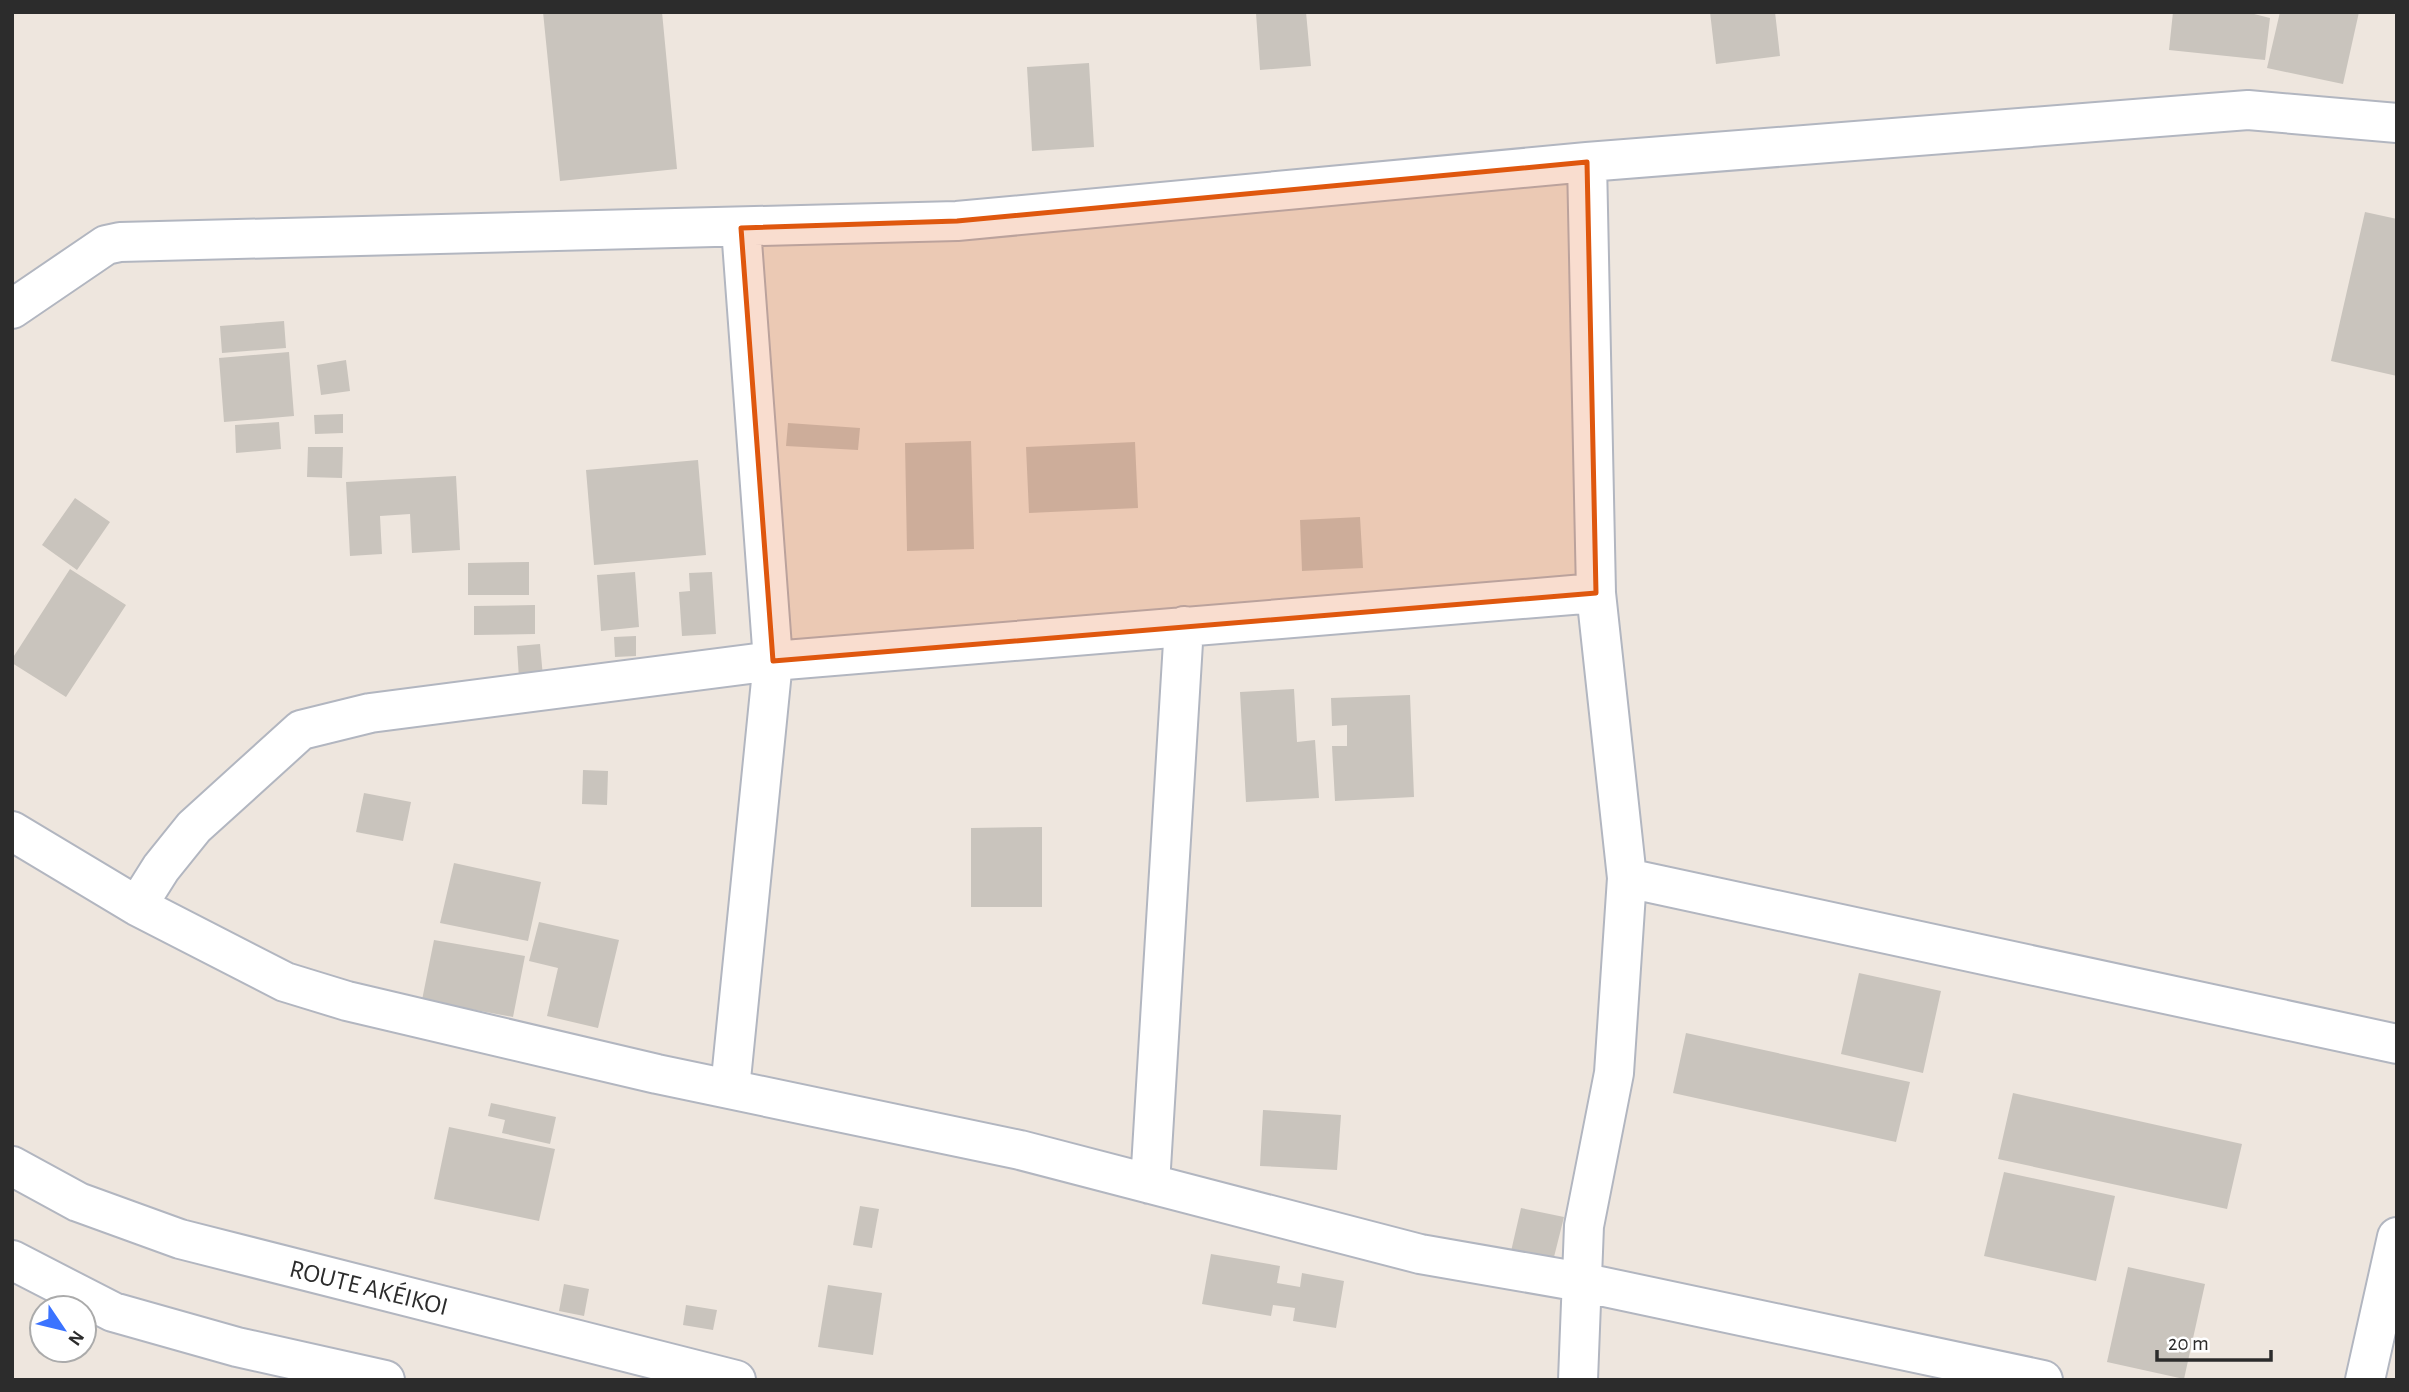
<svg xmlns="http://www.w3.org/2000/svg" width="2409" height="1392" font-family="'Alegreya Sans',sans-serif">
<style>
.building{fill:#c9c4bd}
.lines{fill:none;stroke-linecap:round;stroke-linejoin:round}
.minor-casing{stroke:#b2b6c0;stroke-width:42}
.minor{stroke:#fff;stroke-width:38}
.marked{fill:#df570e;fill-opacity:0.2;stroke:#df570e;stroke-width:5;stroke-linejoin:round}
.labels{text-anchor:middle;stroke-width:5;stroke-linejoin:round;paint-order:stroke}
.street-label{font-size:26px;fill:#2c2c2c;stroke:#fff}
</style>
<rect width="100%" height="100%" fill="#eee6de"/>
<path class="building" d="M543 12H662L677 169 560 181Z
M1306 12 1311 66 1260 70 1256 13Z
M1710 12H1775L1780 56 1716 64Z
M2173 12H2246L2270 18 2265 60 2169 50Z
M2280 12H2359L2343 84 2267 68Z
M1089 63 1094 147 1032 151 1027 67Z
M2365 212 2397 219V376L2331 361Z
M284 321 286 348 222 353 220 326Z
M289 352 294 416 224 422 219 358Z
M346 360 350 391 321 395 317 365Z
M343 414V433L315 434 314 415Z
M279 422 281 449 236 453 235 425Z
M788 423 860 428 858 450 786 446Z
M971 441 974 549 907 551 905 443Z
M1135 442 1138 508 1029 513 1026 447Z
M308 447H343L342 478 307 477Z
M698 460 706 555 594 565 586 470Z
M456 476 460 550 412 553 410 514 380 516 382 554 350 556 346 482Z
M75 498 110 522 77 570 42 545Z
M1360 517 1363 568 1302 571 1300 520Z
M529 562V595H468V563Z
M70 569 126 605 66 697 12 663V659Z
M635 572 639 627 601 631 597 575Z
M712 572 716 634 682 636 679 592 690 591 689 573Z
M535 605V634L474 635V606Z
M636 636V656L615 657 614 637Z
M540 644 543 677 519 679 517 646Z
M1294 689 1297 742 1315 740 1319 798 1246 802 1240 692Z
M1410 695 1414 797 1335 801 1332 746H1347V725L1332 726 1331 698Z
M583 770 608 771 607 805 582 804Z
M364 793 411 802 403 841 356 832Z
M1042 827V907H971V828Z
M454 863 541 882 528 941 440 923Z
M539 922 619 940 598 1028 547 1016 558 968 529 961Z
M434 940 525 956 513 1017 422 1000Z
M1859 973 1941 991 1923 1073 1841 1054Z
M1686 1033 1910 1082 1896 1142 1673 1093Z
M2013 1093 2242 1144 2227 1209 1998 1159Z
M491 1103 556 1117 550 1144 502 1133 505 1120 488 1116Z
M1263 1110 1341 1115 1337 1170 1260 1166Z
M449 1127 555 1149 539 1221 434 1199Z
M2004 1172 2115 1196 2096 1281 1984 1256Z
M860 1206 879 1209 872 1248 853 1245Z
M1521 1208 1564 1217 1551 1269 1509 1260Z
M1211 1254 1280 1266 1277 1283 1300 1287 1302 1273 1344 1281 1336 1328 1293 1321 1295 1308 1273 1305 1271 1316 1202 1304Z
M2128 1267 2205 1284 2184 1379 2107 1362Z
M564 1284 589 1289 584 1316 559 1311Z
M828 1285 882 1293 873 1355 818 1347Z
M686 1305 717 1310 713 1330 683 1325Z"/>
<g class="lines">
<defs>
<path id="minor" d="M12 309 106 245 120 242 957 221 1587 162 2248 110 2397 123
M12 831 137 906 285 982 347 1001 657 1074 1020 1150 1420 1254 1581 1282 2043 1380
M1627 878 2397 1044
M137 906 161 868 194 827 301 730 370 713 773 661 1596 593
M730 1089 773 661 741 228
M12 1166 78 1202 180 1239 736 1380
M1150 1184 1184 626
M12 1260 113 1312 237 1347 385 1380
M1578 1380 1584 1226 1614 1073 1627 878 1596 593 1587 162
M2365 1380 2397 1237"/>
</defs>
<use href="#minor" class="minor-casing"/>
<use href="#minor" class="minor"/>
</g>
<path class="marked" d="M1587 162 1596 593 773 661 741 228 957 221Z"/>
<g class="labels">
<g class="street-label">
<text transform="translate(369 1287) rotate(14)" y="9">ROUTE AKÉIKOI</text>
</g>
</g>
<rect width="2409" height="1392" fill="none" stroke="#2c2c2c" stroke-width="28"/>
<g transform="translate(63 1329) rotate(125)"><circle r="33" fill="#ffffff" stroke="#ababab" stroke-width="2"/>
<path d="M0-5L12 26L0 18L-12 26Z" fill="#3b73ff"/>
<text y="-10" font-size="19" font-weight="bold" text-anchor="middle" fill="#2c2c2c">N</text>
</g>
<path d="M2157 1350v10h114v-10" fill="none" stroke="#2c2c2c" stroke-width="3.5"/>
<text x="2168" y="1350" font-size="21" fill="#2c2c2c" stroke="#ffffff" stroke-width="5" paint-order="stroke">20 m</text>
</svg>
